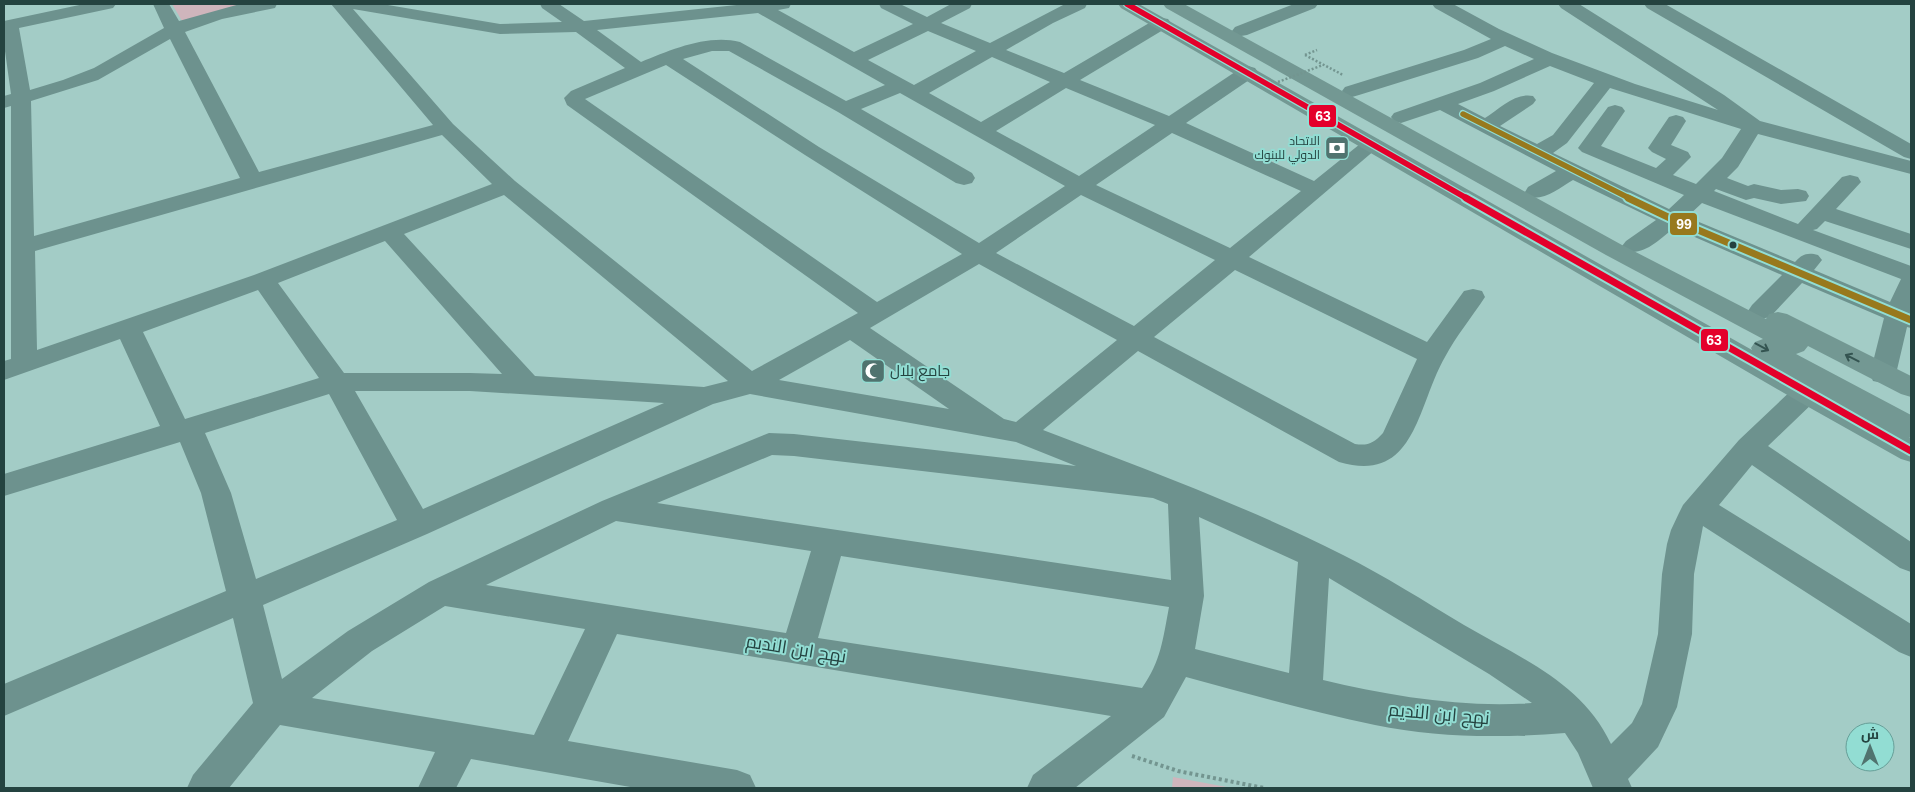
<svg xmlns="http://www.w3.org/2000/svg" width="1915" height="792" font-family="Arial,Cairo,sans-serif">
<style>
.green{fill:#cfb5bc}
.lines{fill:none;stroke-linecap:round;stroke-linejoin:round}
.path-far1{stroke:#739590;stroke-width:2.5;stroke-dasharray:2 2;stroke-linecap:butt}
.path{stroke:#739590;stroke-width:4;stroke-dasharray:3 3;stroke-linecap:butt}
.minor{fill:#6d928e;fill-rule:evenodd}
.major{fill:#739893;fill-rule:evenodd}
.path-bridge{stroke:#739590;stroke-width:2.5;stroke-dasharray:2 2;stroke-linecap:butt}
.bus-1-far1-casing{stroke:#92ddd3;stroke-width:8}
.bus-1-casing{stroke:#92ddd3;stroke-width:11}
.bus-2-far1-casing{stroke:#92ddd3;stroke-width:8}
.bus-2-casing{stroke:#92ddd3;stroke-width:11}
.bus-1-far1{stroke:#e4002b;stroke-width:5.5}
.bus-1{stroke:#e4002b;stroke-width:7}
.bus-2-far1{stroke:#98791d;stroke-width:5.5}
.bus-2{stroke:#98791d;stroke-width:7}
.oneway{stroke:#345451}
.bus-dot{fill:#244340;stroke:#92ddd3;stroke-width:2}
.labels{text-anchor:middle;stroke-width:4;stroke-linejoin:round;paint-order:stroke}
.far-poi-label{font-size:12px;fill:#244340;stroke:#92ddd3;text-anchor:end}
.poi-label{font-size:15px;fill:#244340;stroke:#92ddd3;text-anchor:start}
.near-street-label{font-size:18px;fill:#244340;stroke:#92ddd3}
.line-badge{stroke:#92ddd3;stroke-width:2}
.badge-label{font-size:14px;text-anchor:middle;font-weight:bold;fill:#fff}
</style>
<rect width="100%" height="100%" fill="#a3ccc6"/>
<path class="green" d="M172 4H261L182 21Z
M1173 777 1232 788H1172Z"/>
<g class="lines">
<path class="path-far1" d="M1305 55 1343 75
M1305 55 1317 50"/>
<path class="path" d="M1132 756 1178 771 1264 788"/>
<path class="minor" d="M84 4H116L113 8 19 28 30 90 63 80 94 68 164 28 153 4H169L179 21 240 4H277L275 8 222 19 185 32 259 172 433 125 331 4H382L500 24 562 22 542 8 540 4H559L584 21 746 4H791L789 8 778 10 854 52 913 24 881 8 879 4H900L927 17 951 4H972L970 8 941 23 990 43 1065 4H1087L1085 8 1053 23 1006 50 1064 73 1156 19 1162 18 1168 19 1171 23 1168 27 1080 80 1169 116 1241 68 1248 66 1255 68 1258 72 1255 76 1186 123 1314 181 1365 140 1372 138 1379 140 1382 144 1249 257 1427 342 1464 291 1473 289 1482 291 1485 297C1472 317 1456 336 1445 357 1417 405 1416 485 1339 462L1138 351 1043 430C1145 469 1246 506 1343 555 1385 576 1424 601 1464 625 1520 658 1582 682 1611 744L1632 723 1642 704 1658 634 1662 574 1667 544 1671 530 1679 513 1683 505 1739 440 1796 386 1806 383 1816 386 1820 393 1816 400 1768 446 1911 542V572L1900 568 1752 465 1719 505 1911 624V657L1899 652 1703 526 1694 574 1692 634 1677 707 1658 747 1628 779 1632 788H1593L1578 753 1565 733C1502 738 1437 738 1375 725 1311 712 1249 694 1186 677L1164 717 1075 788H1027L1033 775 1111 716 617 634 568 741 737 770 750 775 756 788H636L471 759 456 788H418L435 752 280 725 229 788H187L193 775 253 703 233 618 4 716V684L226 591 201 493 180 442 4 496V474L160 426 120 339 4 380V361L11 359V106L4 108V96L11 94 4 44V21ZM353 9 500 34 576 32 625 68 571 91 564 98 567 105 858 313 752 371 515 181 453 124ZM758 13 885 85 846 101 740 42C707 34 671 50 641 62L597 30ZM928 31 976 51 914 85 868 60ZM170 39 240 178 34 236 31 101 98 80ZM712 51H729L838 112 956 183 964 185 972 183 975 178 972 173 861 109 900 93 1065 186 979 243 819 147 683 59ZM992 57 1050 82 981 122 929 93ZM666 65 805 155 962 254 877 302 585 99ZM1066 88 1155 125 1079 176 996 131ZM1172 133 1301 191 1230 248 1096 185ZM442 135 492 184 254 275 37 350 35 251ZM504 195 728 381 704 387 535 376 404 234ZM1081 195 1215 260 1134 326 996 253ZM385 241 502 374 470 373H344L278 283ZM979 264 1117 340 1016 422 1004 419 870 328ZM1235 270 1417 359 1383 433C1374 443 1368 446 1355 444L1154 337ZM258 290 319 378 185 419 143 332ZM850 340 949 409 779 380ZM355 391H470L664 403 423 509ZM329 394 397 520 256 579 231 493 205 433ZM750 394 1016 442 1076 466 794 434 769 433 602 501 429 582 348 631 282 679 263 605 427 534 713 404ZM772 455 794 456 1153 498 1168 504 1171 580 657 503ZM1199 517 1298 562 1289 673 1195 649 1204 596ZM616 521 811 551 786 633 486 585ZM841 556 1169 607C1163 639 1161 661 1142 688L818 638ZM1329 578 1489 674 1532 703C1463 708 1390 696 1323 680ZM445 606 585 629 534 735 312 698 372 651Z
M1294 4H1318L1315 8 1247 35 1241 36 1235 35 1232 31 1235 27Z
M1432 4H1453L1499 29 1552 53 1635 84 1718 110 1561 8 1558 4H1579L1724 95 1760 121 1911 161V174L1758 134 1738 167 1727 178 1748 186 1754 184 1781 190 1798 189 1806 191 1809 196 1806 201 1781 204 1754 198 1746 200 1716 189 1714 191 1798 224 1842 177 1850 175 1858 177 1861 182 1836 209 1911 234V249L1825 221 1817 229 1813 230 1911 266V328L1907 327 1896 374 1893 381 1883 383 1873 381 1870 374 1884 318 1802 283 1770 317 1761 319 1752 317 1748 311 1752 305 1782 275 1674 228C1660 239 1644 256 1626 251L1622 246 1626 241 1656 220 1573 180C1559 188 1545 201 1528 197L1525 192 1528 187 1556 171 1440 110 1401 123 1394 121 1391 117 1394 113 1480 83 1534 59 1505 46 1478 58 1359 95 1352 97 1345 95 1342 91 1345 87 1464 50 1491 39 1435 8ZM1550 66 1594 83 1553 135 1537 144 1500 126 1533 104 1536 100 1533 96C1516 92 1499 109 1485 118L1458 104 1494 91ZM1610 88 1741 129 1722 158 1696 184 1673 175 1691 157 1688 152 1671 145 1686 121 1683 117 1676 115 1669 117 1648 148 1652 152 1666 159 1656 168 1601 146 1625 111 1622 107 1615 105 1608 107 1578 148 1582 152 1684 195 1669 209 1553 153 1567 143ZM1702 203 1901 279 1890 302 1814 270 1822 260 1818 255C1808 252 1802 254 1795 262L1687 217Z
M1644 4H1665L1911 144V159L1904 157 1647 8Z"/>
<path class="major" d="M1118 4H1139L1752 350 1751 348 1755 342 1763 339 1606 255 1166 8 1163 4H1184L1622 245 1766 319 1769 314 1778 312 1787 314 1911 376V397L1901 394 1808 346 1804 351 1796 354 1911 415V437H1909L1911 438V462L1901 459 1796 400 1121 8Z"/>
<path class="path-bridge" d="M1278 82 1323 65"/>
<defs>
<path id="bus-1-far1" d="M1127 4 1468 199"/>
<path id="bus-1" d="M1466 198 1911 451"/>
<path id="bus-2-far1" d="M1463 114 1631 199"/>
<path id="bus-2" d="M1628 198 1672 219 1911 320"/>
</defs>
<use href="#bus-1-far1" class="bus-1-far1-casing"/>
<use href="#bus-1" class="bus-1-casing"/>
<use href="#bus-2-far1" class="bus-2-far1-casing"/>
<use href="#bus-2" class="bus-2-casing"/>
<use href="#bus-1-far1" class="bus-1-far1"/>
<use href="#bus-1" class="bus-1"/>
<use href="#bus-2-far1" class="bus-2-far1"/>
<use href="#bus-2" class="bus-2"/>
</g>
<defs><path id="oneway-shaft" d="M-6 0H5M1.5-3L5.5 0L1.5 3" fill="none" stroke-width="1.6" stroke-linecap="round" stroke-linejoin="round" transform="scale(1.25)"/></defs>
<g class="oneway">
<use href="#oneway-shaft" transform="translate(1762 347) rotate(28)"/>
<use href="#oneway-shaft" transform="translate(1852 358) rotate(-153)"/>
</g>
<defs>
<symbol id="bank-square" viewBox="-11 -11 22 22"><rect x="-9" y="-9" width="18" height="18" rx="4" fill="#50736f" stroke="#92ddd3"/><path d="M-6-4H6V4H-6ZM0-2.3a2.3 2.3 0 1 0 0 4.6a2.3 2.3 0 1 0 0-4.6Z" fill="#fff"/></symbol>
<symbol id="mosque-square" viewBox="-11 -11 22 22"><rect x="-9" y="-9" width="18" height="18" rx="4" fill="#50736f" stroke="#92ddd3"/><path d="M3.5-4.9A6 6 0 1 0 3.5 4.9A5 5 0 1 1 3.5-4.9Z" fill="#fff"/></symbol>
</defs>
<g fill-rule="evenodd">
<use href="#bank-square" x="1323" y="134" width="28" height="28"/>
<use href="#mosque-square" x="859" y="357" width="28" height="28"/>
</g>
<circle class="bus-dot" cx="1733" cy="245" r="4.5"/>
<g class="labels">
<g class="far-poi-label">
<text x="1320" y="145">الاتحاد<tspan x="1320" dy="14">الدولي للبنوك</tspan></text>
</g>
<g class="poi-label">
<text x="890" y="376">جامع بلال</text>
</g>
<g class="near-street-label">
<text transform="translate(796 649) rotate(9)" y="6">نهج ابن النديم</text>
<text transform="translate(1439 714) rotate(5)" y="6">نهج ابن النديم</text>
</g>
</g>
<g class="line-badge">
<rect x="1308" y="104" width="29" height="24" rx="5" fill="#e4002b"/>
<rect x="1669" y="212" width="29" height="24" rx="5" fill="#98791d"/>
<rect x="1700" y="328" width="29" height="24" rx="5" fill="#e4002b"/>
</g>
<g class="badge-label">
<text x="1323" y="121">63</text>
<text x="1684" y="229">99</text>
<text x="1714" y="345">63</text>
</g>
<rect width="1915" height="792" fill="none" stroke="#244340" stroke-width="10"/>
<g transform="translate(1870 747)"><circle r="24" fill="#92ddd3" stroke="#669f98"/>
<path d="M0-4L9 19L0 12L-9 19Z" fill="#50736f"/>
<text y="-8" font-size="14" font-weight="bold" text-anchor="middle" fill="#244340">ش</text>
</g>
</svg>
